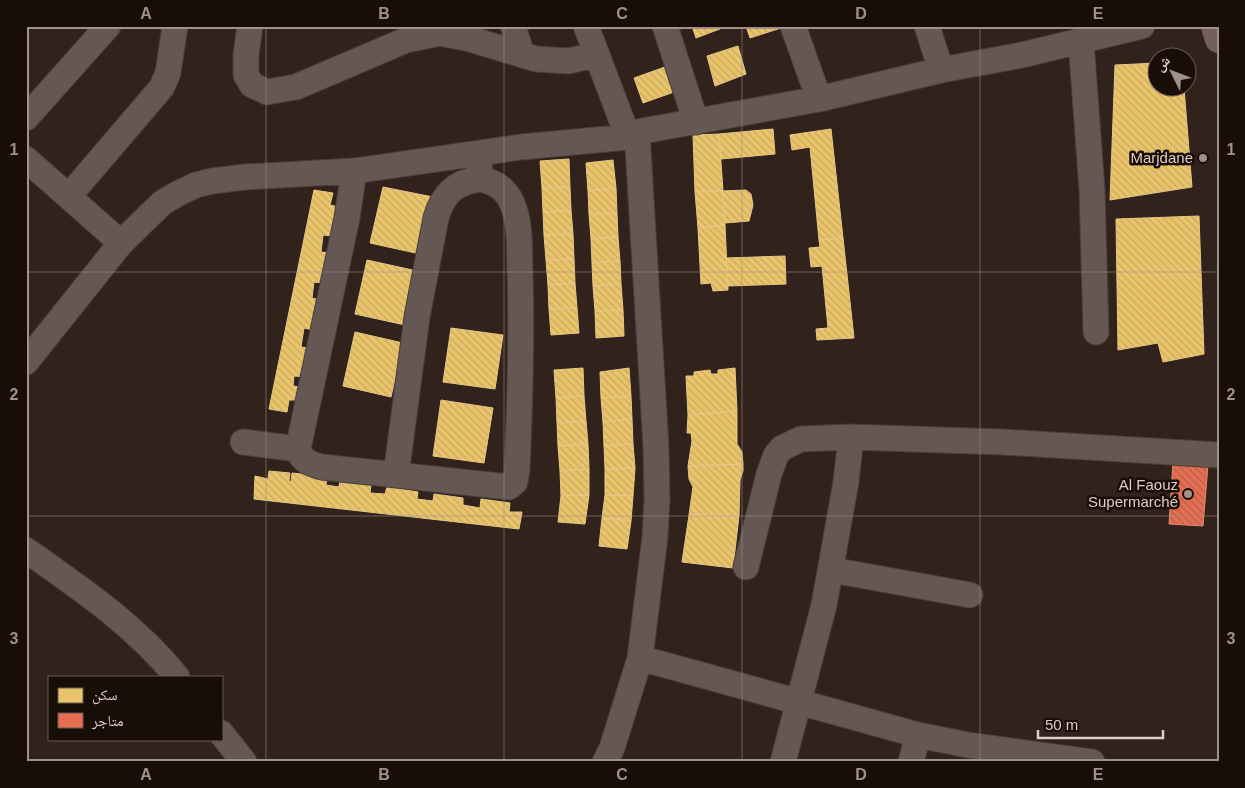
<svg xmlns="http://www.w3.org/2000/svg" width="1245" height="788" font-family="Helvetica,'Noto Naskh Arabic',sans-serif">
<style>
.homes{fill:url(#homes-back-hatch);stroke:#e6c785}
.shops{fill:url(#shops-back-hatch);stroke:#e58b74}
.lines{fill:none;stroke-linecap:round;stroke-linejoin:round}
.minor-casing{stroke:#4b3e38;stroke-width:27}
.major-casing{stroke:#4b3e38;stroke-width:29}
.minor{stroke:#645754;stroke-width:25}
.major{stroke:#725f5b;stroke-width:28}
.grid{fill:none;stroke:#a2918a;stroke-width:1;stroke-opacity:0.55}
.poi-dot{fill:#a2918a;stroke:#190d07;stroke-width:2}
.labels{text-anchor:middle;stroke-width:5;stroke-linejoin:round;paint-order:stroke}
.poi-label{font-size:15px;fill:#dfcdc5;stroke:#190d07;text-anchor:end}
.neatline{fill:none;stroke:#a2918a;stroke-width:2}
.grid-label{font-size:16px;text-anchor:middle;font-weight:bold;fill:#a2918a}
</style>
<defs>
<pattern id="homes-back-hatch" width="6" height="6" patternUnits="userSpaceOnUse" patternTransform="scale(1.25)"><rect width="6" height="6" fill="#e9c46a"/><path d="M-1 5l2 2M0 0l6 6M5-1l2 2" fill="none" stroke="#c8a961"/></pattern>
<pattern id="shops-back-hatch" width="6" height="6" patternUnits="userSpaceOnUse" patternTransform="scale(1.25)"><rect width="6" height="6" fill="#e76f51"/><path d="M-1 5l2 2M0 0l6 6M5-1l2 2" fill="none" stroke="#b6604a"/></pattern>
</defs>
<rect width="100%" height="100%" fill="#31221b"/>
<path class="homes" d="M692 26H724L725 27 696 38Z
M746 26H781V28L750 38Z
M738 46 746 74 715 86 707 56Z
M1158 63V88H1184L1192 187 1110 200 1115 65Z
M665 67 674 92 643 103 634 78Z
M773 129 775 154 721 159 719 134Z
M831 129 843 238 819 240 810 147 792 150 790 135Z
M719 134 723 191 695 192 693 135Z
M569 159 570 187 542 188 540 161Z
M613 160 616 188 588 191 586 163Z
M383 187 433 197 420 254 370 243Z
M570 187 571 210 543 212 542 188Z
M616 188 617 213 589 214 588 191Z
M314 190 333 193 330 205 339 207 332 236 323 235 321 252 329 253 323 283 314 282 312 298 320 300 313 330 304 328 301 347 310 348 305 377 294 376 293 386 300 387 297 400H289L287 412 269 409Z
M746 190 751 194 753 205 749 221 725 223 723 191Z
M723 191 725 225 698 228 695 192Z
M571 210 573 234 544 235 543 212Z
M617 213 618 237 591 239 589 214Z
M1199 216 1204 354 1163 362 1158 343 1118 350 1116 219Z
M725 225 728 290 713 291 711 283 701 284 698 228Z
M573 234 574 259 546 260 544 235Z
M618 237 620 261 592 263 591 239Z
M843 238 854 338 817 340 816 329 828 328 822 266 811 267 809 248 820 247 819 240Z
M785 256 786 284 728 286 726 258Z
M574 259 575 283 548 285 546 260Z
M367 260 417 271 405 325 355 314Z
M620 261 621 284 593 286 592 263Z
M575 283 577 308 549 309 548 285Z
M621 284 623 310 595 311 593 286Z
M577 308 579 333 551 335 549 309Z
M623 310 624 336 596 338 595 311Z
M451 328 503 335 495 389 443 382Z
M355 332 403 343 391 397 343 386Z
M583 368 584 396 556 398 554 370Z
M629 368 631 396 601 398 600 372Z
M735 368 737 411 688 415 686 376H694V372L710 370 711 374H718V370Z
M584 396 586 421 557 423 556 398Z
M631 396 632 419 603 422 601 398Z
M441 400 493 408 484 463 433 456Z
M737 411V444L742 452 743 464 688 466 692 441 691 433H687L688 415Z
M632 419 633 444 604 446 603 422Z
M586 421 588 444 558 446 557 423Z
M588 444 589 469 560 471 558 446Z
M633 444 635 468 605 469 604 446Z
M743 464V471L740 480 739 516 689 515 693 487 689 479 688 466Z
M635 468 633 496 605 495V469Z
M589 469V495L561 496 560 471Z
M269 471 290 473 289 481 291 482 292 473 327 477 326 485 339 487 340 480 371 485 370 493 385 494 387 487 418 492 417 499 433 501 434 494 463 498V505L480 508 481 499 510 503 509 512H522L519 529 254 499 255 476 268 479Z
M589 495 585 524 558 522 561 496Z
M605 495 633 496 631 521 602 518Z
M689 515 739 516 733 568 682 562Z
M602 518 631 521 627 549 599 546Z"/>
<path class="shops" d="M1173 462 1208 465 1203 526 1169 524Z"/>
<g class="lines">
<defs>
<path id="minor" d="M250 26 246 55V75L252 85 267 92 296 87 406 40 440 33 470 39 536 59 569 61 597 54
M513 26 522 55
M586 26 628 137
M665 26 696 122
M793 26 819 99
M927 26 941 70
M1081 41 1092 190 1096 332
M26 118 108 26
M26 159 121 243
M354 171 347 218 298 449C301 461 311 464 322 467L509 487 515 482 517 470C520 403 522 337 520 271 519 249 521 223 512 203 505 188 495 182 480 179L479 153
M69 196 162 87 168 73 175 26
M26 362 121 243 162 203 179 193 196 185 212 181 245 177 354 171 521 147 628 137 637 132 819 99 941 70 1022 55 1142 26
M243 442 298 449
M396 475 417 317 436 218C443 194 455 182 480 179
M26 550C80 588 135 625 177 677
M746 567 769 474 776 455 782 448 801 439 851 437 1002 442 1219 455
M832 570 970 595
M640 658 918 735 968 745 1092 762
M221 733 244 762
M605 762 612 748 640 658 655 537 657 499 656 447 637 132
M783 762 824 605 846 482 851 437
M911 762 918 735"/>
<path id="major" d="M1215 26 1219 39"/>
</defs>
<use href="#minor" class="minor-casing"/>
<use href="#major" class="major-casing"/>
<use href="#minor" class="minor"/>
<use href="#major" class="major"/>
</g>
<path class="grid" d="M266 26V762M504 26V762M742 26V762M980 26V762M26 272H1219M26 516H1219"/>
<g class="poi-dot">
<circle cx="1203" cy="158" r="5"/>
<circle cx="1188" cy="494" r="5"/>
</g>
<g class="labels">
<g class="poi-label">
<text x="1193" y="163">Marjdane</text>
<text x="1178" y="490">Al Faouz<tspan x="1178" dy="17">Supermarché</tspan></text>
</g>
</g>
<rect width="1245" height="788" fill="none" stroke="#190d07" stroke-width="55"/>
<rect x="48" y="676" width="175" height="65" fill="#190d07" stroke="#685a53"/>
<rect x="58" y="688" width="25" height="15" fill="#e9c46a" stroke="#685a53"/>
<text x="92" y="700" font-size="15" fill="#dfcdc5">سكن</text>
<rect x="58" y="713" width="25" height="15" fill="#e76f51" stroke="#685a53"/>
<text x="92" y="726" font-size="15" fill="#dfcdc5">متاجر</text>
<g transform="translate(1172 72) rotate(312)"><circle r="24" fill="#190d07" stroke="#685a53"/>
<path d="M0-4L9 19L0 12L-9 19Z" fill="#a2918a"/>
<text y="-8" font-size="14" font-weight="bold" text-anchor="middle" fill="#dfcdc5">ش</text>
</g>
<path d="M1038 730v8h125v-8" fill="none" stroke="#dfcdc5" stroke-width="2.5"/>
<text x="1045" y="730" font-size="15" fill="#dfcdc5" stroke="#190d07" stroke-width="4" paint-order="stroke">50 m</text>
<rect x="28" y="28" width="1190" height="732" class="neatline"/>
<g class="grid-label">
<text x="146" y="19">A</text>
<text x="384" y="19">B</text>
<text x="622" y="19">C</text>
<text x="861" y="19">D</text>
<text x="1098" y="19">E</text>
<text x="14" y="155">1</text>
<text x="1231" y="155">1</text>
<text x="14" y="400">2</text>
<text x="1231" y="400">2</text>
<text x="14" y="644">3</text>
<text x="1231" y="644">3</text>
<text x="146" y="780">A</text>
<text x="384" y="780">B</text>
<text x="622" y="780">C</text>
<text x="861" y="780">D</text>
<text x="1098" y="780">E</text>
</g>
</svg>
